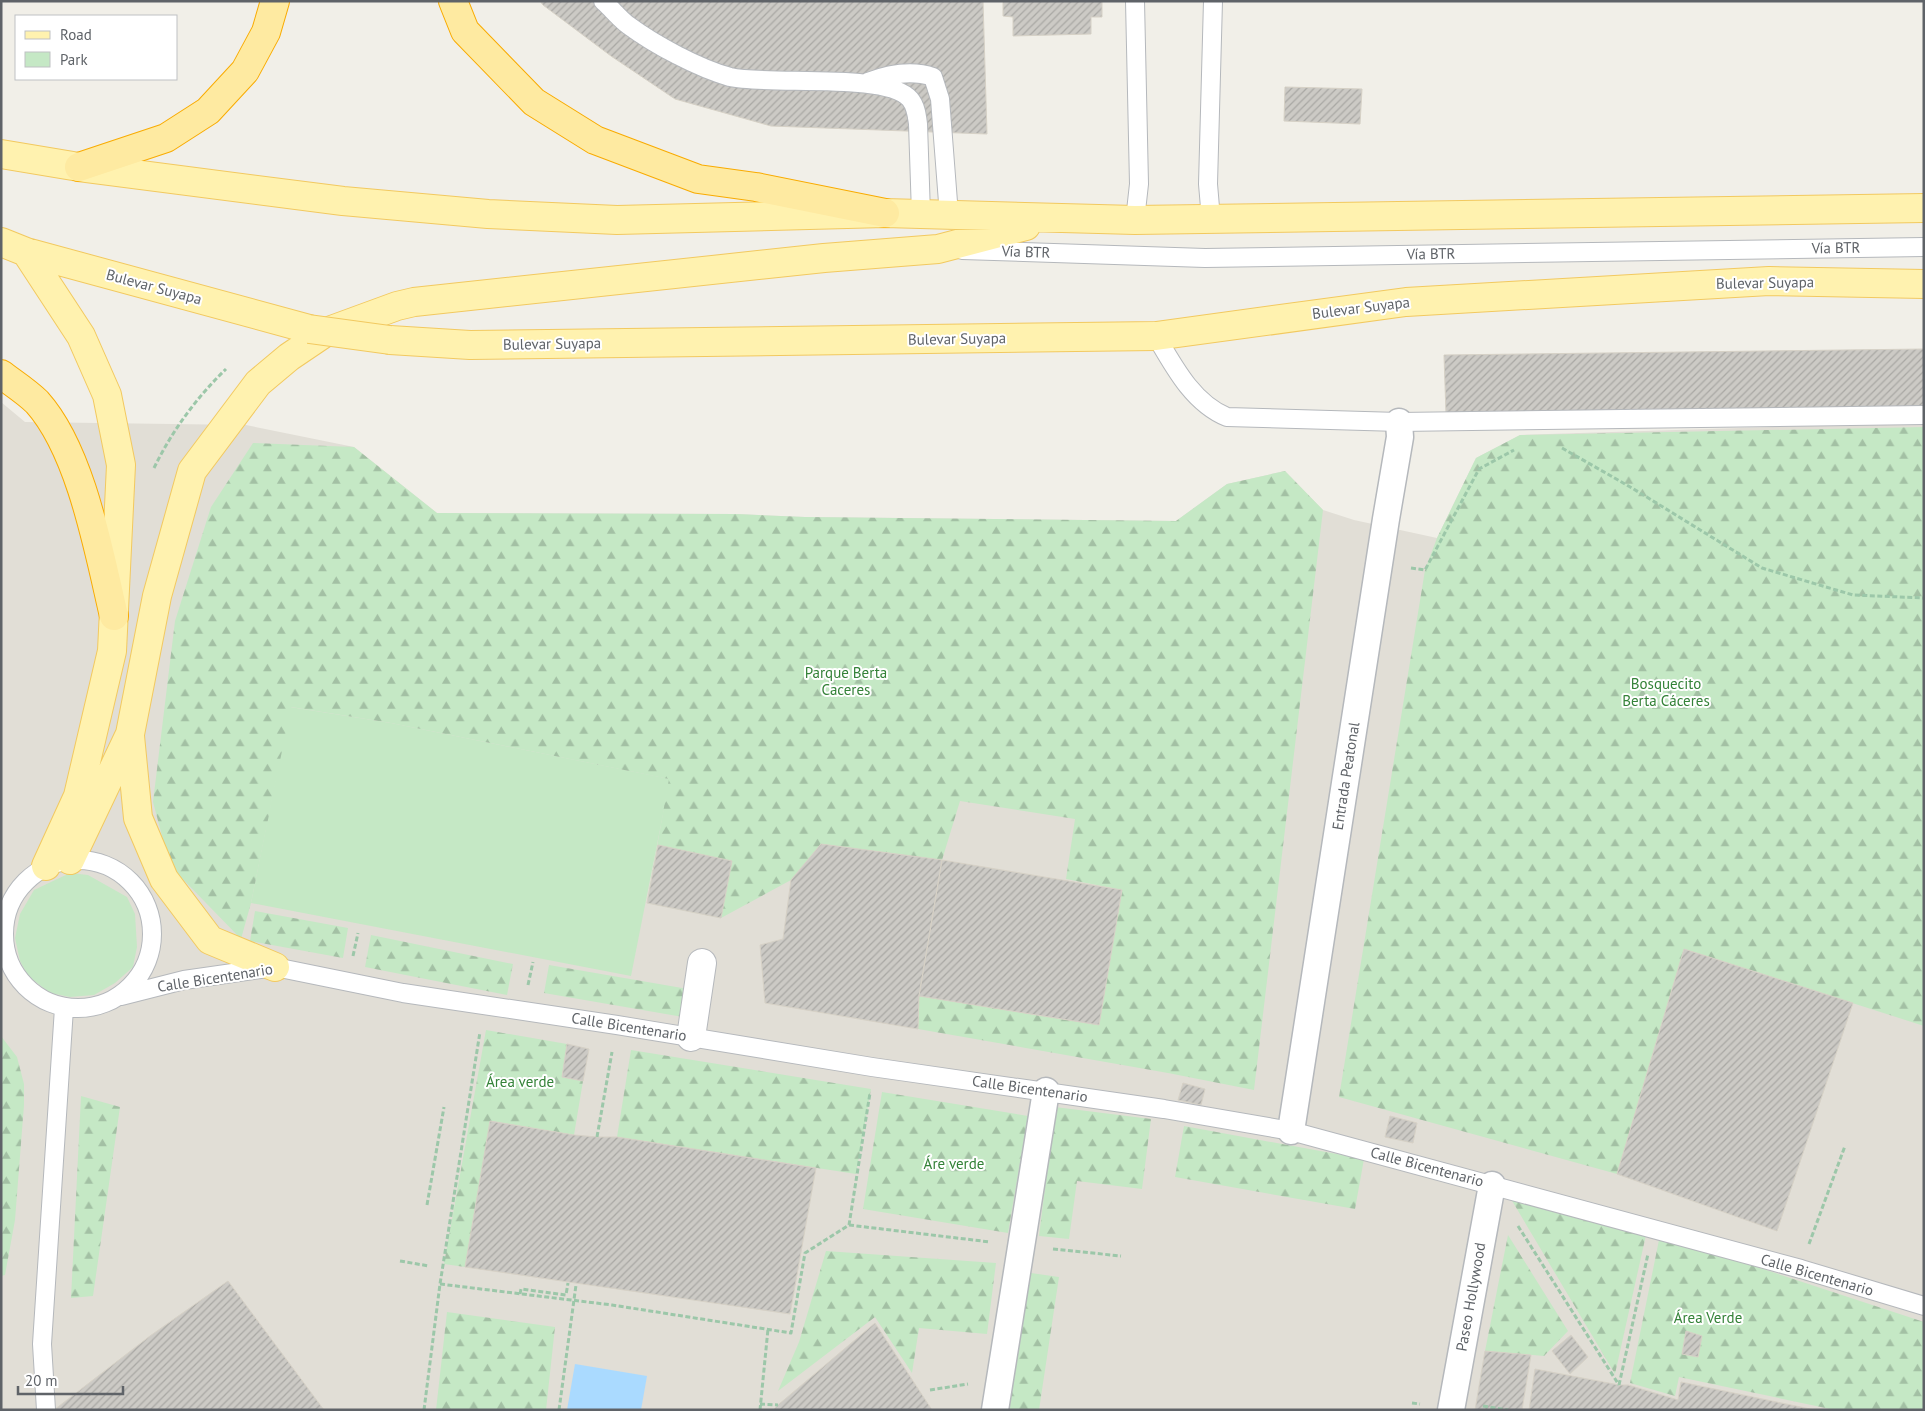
<svg xmlns="http://www.w3.org/2000/svg" width="1925" height="1411" font-family="'PT Sans',sans-serif">
<style>
.education{fill:#e1ded6}
.green{fill:#c5e8c5}
.forest{fill:url(#forest-firs)}
.water{fill:#aadaff}
.building{fill:url(#building-hatch);stroke:#d6d1c6}
.lines{fill:none;stroke-linecap:round;stroke-linejoin:round}
.service-casing{stroke:#b5b8bc;stroke-width:20}
.pedestrian-casing{stroke:#b5b8bc;stroke-width:29}
.minor-casing{stroke:#b5b8bc;stroke-width:30}
.primary-casing{stroke:#f2c960;stroke-width:30}
.trunk-casing{stroke:#f9ab00;stroke-width:30}
.path{stroke:#9cc7a9;stroke-width:3;stroke-dasharray:5 2.5;stroke-linecap:butt}
.service{stroke:#fff;stroke-width:18}
.pedestrian{stroke:#fff;stroke-width:26}
.minor{stroke:#fff;stroke-width:28}
.primary{stroke:#fff2af;stroke-width:28}
.trunk{stroke:#feeaa1;stroke-width:28}
.primary-bridge-casing{stroke:#f2c960;stroke-width:30;stroke-linecap:butt}
.primary-bridge{stroke:#fff2af;stroke-width:28}
.labels{text-anchor:middle;stroke-width:4;stroke-linejoin:round;paint-order:stroke}
.street-label{font-size:15px;fill:#5f6368;stroke:#fff}
.park-label{font-size:15px;fill:#348238;stroke:#fff}
</style>
<defs>
<pattern id="forest-firs" width="22" height="20" patternUnits="userSpaceOnUse" patternTransform="scale(1.25)"><rect width="22" height="20" fill="#c5e8c5"/><path d="M5 1l3.5 6h-7zM16 11l3.5 6h-7z" fill="#a3c0a4"/></pattern>
<pattern id="building-hatch" width="6" height="6" patternUnits="userSpaceOnUse" patternTransform="scale(1.25)"><rect width="6" height="6" fill="#cccac5"/><path d="M-1 1l2-2M0 6l6-6M5 7l2-2" fill="none" stroke="#a9a8a4"/></pattern>
</defs>
<rect width="100%" height="100%" fill="#f1efe8"/>
<path class="education" d="M1 402 25 422 246 425 354 447 437 513 736 514 805 517 1176 521 1227 484 1285 471 1323 510 1354 520 1437 538 1476 458 1520 435 1924 422V1410H1Z"/>
<path class="green" d="M290 707 391 723 670 779 631 976 251 903Z
M70 873 88 875 127 897 135 914 137 947 133 967 115 983 94 995 70 997 50 993 28 976 20 961 15 938 20 914 34 890Z"/>
<path class="forest" d="M1924 427V1026L1684 949 1617 1174 1339 1097 1425 570 1437 538 1476 458 1520 435Z
M253 443 354 447 437 513 736 514 805 517 1176 521 1227 484 1285 471 1323 510 1254 1090 1168 1073 918 1029 919 996 1099 1025 1122 890 1066 879 1075 819 960 801 942 860 821 844 791 880 721 918 647 903 669 779 391 723 291 707 251 903 241 939 170 866 153 802 175 621 211 507Z
M255 911 348 928 343 958 250 941Z
M371 935 513 964 507 995 365 967Z
M549 965 688 989 683 1017 544 993Z
M486 1030 567 1044 562 1077 583 1081 574 1135 491 1121 465 1267 444 1264Z
M1 1036 17 1057 24 1084V1105L15 1220 5 1275 1 1276Z
M631 1050 871 1089 856 1174 617 1137Z
M882 1092 1028 1116 1008 1233 863 1209Z
M81 1096 120 1107 93 1296 71 1298Z
M1055 1107 1151 1119 1142 1189 1077 1181 1069 1239 1039 1236Z
M1184 1126 1364 1159 1355 1209 1175 1177Z
M1511 1199 1646 1235 1615 1374Z
M1508 1235 1568 1331 1544 1356 1485 1351Z
M1660 1235 1924 1322V1410H1835L1679 1377 1675 1396 1630 1383Z
M826 1251 996 1263 987 1334 919 1328 912 1373 875 1317 778 1391 799 1342Z
M1031 1273 1059 1277 1039 1410H1007Z
M447 1312 555 1327 546 1410H436Z"/>
<path class="water" d="M575 1364 647 1376 641 1410H567Z"/>
<path class="building" d="M540 1H983L987 134 771 126 675 99 611 56 543 5Z
M1003 1H1102V17H1091V34L1013 36V17L1003 16Z
M1285 87 1362 89 1360 124 1284 121Z
M1924 349V409L1446 414 1444 355Z
M821 844 942 860 919 996 918 1029 765 1003 760 945 783 939 791 880Z
M658 845 732 861 721 918 647 903Z
M942 860 1122 890 1099 1025 919 996Z
M1684 949 1853 1003 1777 1231 1617 1174Z
M567 1044 589 1049 583 1081 562 1077Z
M1183 1083 1205 1089 1201 1105 1178 1100Z
M1390 1116 1417 1123 1413 1143 1385 1137Z
M490 1121 574 1135 597 1137H617L816 1168 790 1314 465 1267Z
M228 1281 324 1410H54L150 1336Z
M875 1323 932 1410H773L778 1405Z
M1686 1331 1702 1336 1698 1357 1682 1354Z
M1571 1335 1588 1357 1570 1374 1552 1351Z
M1485 1351 1531 1355 1522 1410H1475Z
M1535 1369 1619 1385H1628L1678 1400 1681 1382 1815 1410H1529Z"/>
<g class="lines">
<defs>
<path id="service" d="M603 1C612 9 619 18 628 25 655 45 698 68 730 77 769 86 887 72 910 99 916 106 917 116 918 124L921 214
M868 82C889 74 912 70 933 77L940 99 949 215
M1211 219 1208 184 1213 1
M1135 220 1139 184 1135 1
M962 250 1205 258 1924 247
M1156 336C1174 367 1193 403 1227 417L1399 422 1924 415
M4 934a74 74 0 1 1 148 0a74 74 0 1 1-148 0Z
M121 996 184 980 275 967 403 993 617 1025 872 1067 1164 1109 1291 1131 1801 1269 1924 1306
M46 1410 42 1344 64 1008"/>
<path id="pedestrian" d="M1291 1131 1386 519 1400 437 1399 422
M995 1410 1046 1091
M1451 1410 1492 1185"/>
<path id="minor" d="M691 1037 702 963"/>
<path id="primary" d="M1 154 79 167 343 201 488 214 617 220 885 213 1135 220 1924 208
M1 242 26 252 309 329
M26 252 81 336 107 395 121 465 112 651 78 796 46 866
M390 340 470 345 1156 336 1406 302 1769 281 1924 284
M130 736 138 818 164 879 210 940 275 967
M70 860 130 734 157 596 192 471 258 383 289 357 326 332 397 306 414 302 824 258 938 249 1026 226"/>
<path id="trunk" d="M453 1 465 31 534 102 595 140 698 179 756 187 885 213
M79 167 166 138 208 111 245 71 266 32 275 1
M1 374C13 383 27 392 37 402 81 451 99 552 114 616"/>
</defs>
<use href="#service" class="service-casing"/>
<use href="#pedestrian" class="pedestrian-casing"/>
<use href="#minor" class="minor-casing"/>
<use href="#primary" class="primary-casing"/>
<use href="#trunk" class="trunk-casing"/>
<path class="path" d="M1562 448 1632 488 1762 568 1853 595 1924 598
M154 468C172 431 196 398 226 369
M1411 568 1425 570 1479 469 1514 450
M353 956 358 933
M528 985 533 962
M597 1137 612 1052
M427 1205 444 1107
M849 1225 990 1242
M1518 1226 1619 1385
M1809 1244 1845 1146
M1053 1249 1121 1256
M400 1261 429 1266
M440 1284 612 1305 791 1333 805 1253 849 1225 870 1093
M520 1294 521 1289 566 1295 568 1283
M1619 1385 1648 1254
M930 1390 968 1384
M1412 1403 1420 1404
M760 1404 778 1405
M1483 1406 1508 1410
M424 1410 440 1284 480 1032
M559 1410 576 1285
M760 1410 768 1329"/>
<use href="#service" class="service"/>
<use href="#pedestrian" class="pedestrian"/>
<use href="#minor" class="minor"/>
<use href="#primary" class="primary"/>
<use href="#trunk" class="trunk"/>
<defs>
<path id="primary-bridge" d="M309 329 390 340"/>
</defs>
<use href="#primary-bridge" class="primary-bridge-casing"/>
<use href="#primary-bridge" class="primary-bridge"/>
</g>
<g class="labels">
<g class="street-label">
<text transform="translate(1836 248) rotate(-1)" y="5">Vía BTR</text>
<text transform="translate(1026 252) rotate(2)" y="5">Vía BTR</text>
<text transform="translate(1431 254) rotate(-1)" y="5">Vía BTR</text>
<text transform="translate(1765 283) rotate(-1)" y="5">Bulevar Suyapa</text>
<text transform="translate(154 287) rotate(15)" y="5">Bulevar Suyapa</text>
<text transform="translate(1361 308) rotate(-7)" y="5">Bulevar Suyapa</text>
<text transform="translate(957 339) rotate(-1)" y="5">Bulevar Suyapa</text>
<text transform="translate(552 344) rotate(-1)" y="5">Bulevar Suyapa</text>
<text transform="translate(1346 776) rotate(-81)" y="5">Entrada Peatonal</text>
<text transform="translate(215 978) rotate(-9)" y="5">Calle Bicentenario</text>
<text transform="translate(629 1027) rotate(9)" y="5">Calle Bicentenario</text>
<text transform="translate(1030 1089) rotate(8)" y="5">Calle Bicentenario</text>
<text transform="translate(1427 1167) rotate(15)" y="5">Calle Bicentenario</text>
<text transform="translate(1817 1275) rotate(16)" y="5">Calle Bicentenario</text>
<text transform="translate(1471 1297) rotate(-80)" y="5">Paseo Hollywood</text>
</g>
<g class="park-label">
<text x="846" y="678">Parque Berta<tspan x="846" dy="17">Caceres</tspan></text>
<text x="1666" y="689">Bosquecito<tspan x="1666" dy="17">Berta Cáceres</tspan></text>
<text x="520" y="1087">Área verde</text>
<text x="954" y="1169">Áre verde</text>
<text x="1708" y="1323">Área Verde</text>
</g>
</g>
<rect width="1925" height="1411" fill="none" stroke="#5f6368" stroke-width="5"/>
<rect x="15" y="15" width="162" height="65" fill="#ffffff" stroke="#bfc1c3"/>
<rect x="25" y="31" width="25" height="8" fill="#fff2af" stroke="#bfc1c3"/>
<text x="60" y="40" font-size="15" fill="#5f6368">Road</text>
<rect x="25" y="52" width="25" height="15" fill="#c5e8c5" stroke="#bfc1c3"/>
<text x="60" y="65" font-size="15" fill="#5f6368">Park</text>
<path d="M18 1386v8h105v-8" fill="none" stroke="#5f6368" stroke-width="2.5"/>
<text x="25" y="1386" font-size="15" fill="#5f6368" stroke="#ffffff" stroke-width="4" paint-order="stroke">20 m</text>
</svg>
